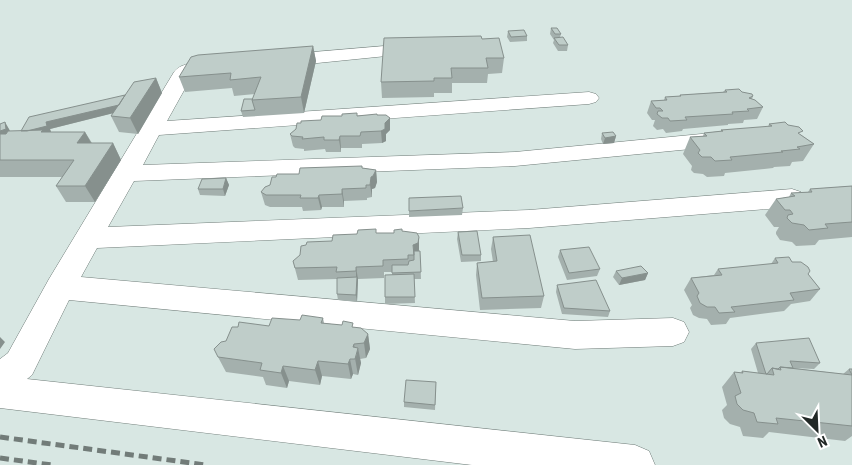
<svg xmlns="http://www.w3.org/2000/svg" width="852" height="465" font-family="'Roboto Condensed',sans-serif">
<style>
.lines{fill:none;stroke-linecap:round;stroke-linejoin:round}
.minor-casing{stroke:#6e7b77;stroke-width:1}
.minor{fill:#fff;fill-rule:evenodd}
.rail{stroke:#727c79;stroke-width:5;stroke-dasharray:9 5;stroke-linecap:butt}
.wall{fill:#a4b0ad}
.shaded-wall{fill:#86908d}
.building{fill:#bfcdc9;stroke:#86908d}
</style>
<rect width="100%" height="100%" fill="#d8e7e3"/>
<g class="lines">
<defs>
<path id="minor" d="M420 43 426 44 429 48 426 52 278 67 271 65 269 61 271 57 278 55Z
M213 60 220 62 223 66 220 70 192 76 167 121 589 92 596 94 599 98 596 102 589 104 159 135 143 165 515 152 722 132 730 134 733 139 730 144 722 146 515 166 134 181 108 227 529 210 792 189 801 192 805 198 801 204 792 207 529 228 97 248 81 277 575 321 673 318 684 322 689 332 684 342 673 346 575 349 69 300 32 375 27 379 635 445 649 451 655 465H472L0 408V359L8 353 49 279 174 72C181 62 201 62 213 60Z"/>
</defs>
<use href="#minor" class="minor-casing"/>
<use href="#minor" class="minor"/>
<path class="rail" d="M0 437 206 465
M0 458 52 465"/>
</g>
<path class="wall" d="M551 28 561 34 560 37 568 45 567 51H558L553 43 554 40 550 34Z
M508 31 527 36V41L510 42 507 37Z
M482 39 504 58 502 73 488 74 487 83H452V93H434V97L382 98 381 82Z
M313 46 316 61 304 113 243 117 241 111 253 99 255 94 234 96 232 88 185 92 179 77Z
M156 78 162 93 138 134 119 132 111 116 113 113 50 129 51 132H85L92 143H113L121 160 95 202H66L56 186 62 177H0V124L9 129 10 131H21L125 95Z
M725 90 742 92 753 96 752 99 763 107 757 119 744 120 743 123 728 124V125L683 129 682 131 666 133 663 129 657 130 653 126 655 120H652L647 113 651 101 664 100 665 97 679 96 680 95 723 92Z
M377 115 390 130 386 134V141L382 143 362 144V148H341V152H326L325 149 304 151V149L295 148 293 146 290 134 296 129 301 123 321 120 342 116Z
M769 124 801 135 814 144 803 161 792 162 790 166 774 167 773 168 725 173 724 176 707 177 703 174 694 173 691 170 692 166 683 154 690 137 703 136 704 133 721 131V130L768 127Z
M602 133 616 136 614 143 603 144 601 139Z
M363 168 376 170 377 182 375 188 372 189V197L367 198V200L344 201V207H322L321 210 303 211 302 207H270L265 205 261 192 270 185 276 177Z
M226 178 229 185 225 196 200 195 198 189Z
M852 186V237L819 240 815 245 796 246 792 242 780 240 776 234V232L779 227H774L765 215 776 199 789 197 791 193 808 192 810 189Z
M463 208 462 215 409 217V211Z
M403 231 419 249V251H420L421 279H414L415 303 385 304V297L392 275V272H384V278L358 279 357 302 338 300 337 294V279L298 280 293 261 332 241 376 233H394Z
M458 232 481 255V261L461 262 457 239Z
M493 237 544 296 541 308 480 310 476 275 477 263 493 262 491 249Z
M560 250 600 269 597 276 567 280 558 257Z
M775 258 792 262 808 274 820 289 810 301 791 304 784 311 730 318 726 324 711 325 707 319 699 318 693 315 690 308 692 305 684 290 691 278 714 275 718 269 771 264Z
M616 271 648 273 645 280 619 285 613 277Z
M557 285 610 311 608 317 562 314 556 292Z
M323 318 324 323 353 327 368 334 370 349 366 358 360 359 361 363 358 375 353 374 351 379 322 376 320 385 289 381 287 388 266 385 263 377 226 372 218 357 226 341 238 327 269 326 300 320Z
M756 343 820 363 814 369 793 368 843 374 849 369H852V436L845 441 769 432 763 438 743 436 740 427 730 424 724 418 722 410 727 405 722 387 734 372 741 373 742 371 758 373 751 349Z
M436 382 435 410 404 407V402Z"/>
<path class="shaded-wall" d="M313 46 316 61 304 113 301 97Z
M156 78 162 93 138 134 130 118Z
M138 92 134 108 50 129 51 132H20L46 122Z
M390 118V130L386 134V141L382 143 381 131 385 123Z
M5 122 9 129 11 136 0 138V131Z
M85 132 94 148 77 143Z
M340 136 341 148V152L339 140Z
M616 136 614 143 603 144 605 138Z
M113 143 121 160 95 202 85 186Z
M376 170 377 182 375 188 372 189V197L370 185 371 177Z
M226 178 229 185 225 196 223 189Z
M342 189 344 201V207L342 194Z
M319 195 322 207 321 210 318 198Z
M419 237V249L418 256 414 257 413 245Z
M356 267 358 279 357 302 356 295Z
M648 273 645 280 619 285 622 278Z
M368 334 370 349 366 358 364 343Z
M0 337 5 342 0 349Z
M354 344 356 357 358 348 361 363 358 375 353 347Z
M350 359 353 374 351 379 348 364Z
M318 361 322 376 320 385 315 370Z
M283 366 289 381 287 388 281 373Z"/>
<path class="building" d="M551 28H557L561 34H555Z
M524 30 527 36 511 37 508 31Z
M481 36 482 39 499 38 504 58H486L488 68H451L452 78H434V81L381 82 384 38Z
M563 37 568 45H559L554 38Z
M313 46 301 97 252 100 261 77 230 80 231 73 179 77 191 57 198 55Z
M156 78 130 118 111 116 134 82Z
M739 89 742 92 752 94 753 96 749 98 755 100 763 107 747 109 749 111 732 112 733 114 685 117 687 120 670 121 668 118H662L657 114 658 111H663L660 108H656L651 101 667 100 665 97 681 96 680 95 727 92 725 90Z
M125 95 119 105 46 122 47 126 27 131H21L29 117Z
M244 99H253L252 100 255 110 241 111Z
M357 113V116L377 114V115H386L390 118 385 123V129L381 131 361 132 360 136H340L339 140H324V137L302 139 303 137 292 136 290 134 296 129 297 123H301V121L321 120 322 116H342V114Z
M5 122 6 129 0 131V124Z
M785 122 788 125 799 127 803 131 798 133 814 144 797 147 800 149 781 151 783 152 730 157 732 160 715 161 711 157H702L698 153 700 150 690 137 707 136 704 133 723 131 721 130 772 126 769 124Z
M43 130 41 132H85L77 143H113L85 186H56L74 160H0V134H6L8 131Z
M613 132 616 136 605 138 602 133Z
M362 166V168L376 170 373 176 371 177 370 185H366V188L342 189V194L319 195 318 198H300L301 195H266L261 192 265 187 270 185 272 177H276L277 174H299L300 168Z
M226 178 223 189H198L202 179Z
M852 186V222L825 224 828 228 809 230 804 225 792 223 787 218 788 215 793 214 790 210H785L776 199 795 196 791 193 812 192 810 189Z
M461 196 463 208 409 211V198Z
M376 229V233H394V230L402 229V231L417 233 419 237 418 243 413 245 414 255H408V259L383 260V266L356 267V271L336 272 337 267 295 268 293 261 300 255 301 246 306 245 307 242 332 241 333 235 357 234 358 230Z
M477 231 481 255H462L458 232Z
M530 235 544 296 482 298 477 263 497 261 493 237Z
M589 247 600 269 569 273 560 250Z
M414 251H420L421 272 392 273V265H408L409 261 414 260Z
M789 257 792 262H801L808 267 810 271 808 274 820 289 790 293 794 300 731 307 735 312 719 313 715 307H707L700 303 697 296 699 293 691 278 722 275 718 269 778 263 775 258Z
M641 266 648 273 622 278 616 271Z
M414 274 415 297H385V275Z
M357 277 356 295 337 294V278Z
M596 280 610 311 564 308 557 285Z
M302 315 323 318 321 323 342 325 343 321 353 323 352 327 361 328 368 334 364 343 354 344 353 347 358 348 355 359H350L348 364 318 361 315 370 283 366 281 373 260 370 262 363 218 357 214 349 221 342 226 341 232 327H238L239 322 269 326 272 318 300 320Z
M809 338 820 363 790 361 793 368 780 367 778 369 772 368 767 374H766L756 343Z
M780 367 852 375 849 369H852V426L776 418 778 424 757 422 754 413 743 410 737 404 735 396 741 393 734 372 743 373 742 371 774 375 772 368 781 370Z
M406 380 436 382 435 405 404 402Z"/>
<g transform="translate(817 430) rotate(156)" stroke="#ffffff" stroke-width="4" paint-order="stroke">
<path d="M0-4L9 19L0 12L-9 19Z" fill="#222826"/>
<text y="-8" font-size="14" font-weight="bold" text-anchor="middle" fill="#222826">N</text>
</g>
</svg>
